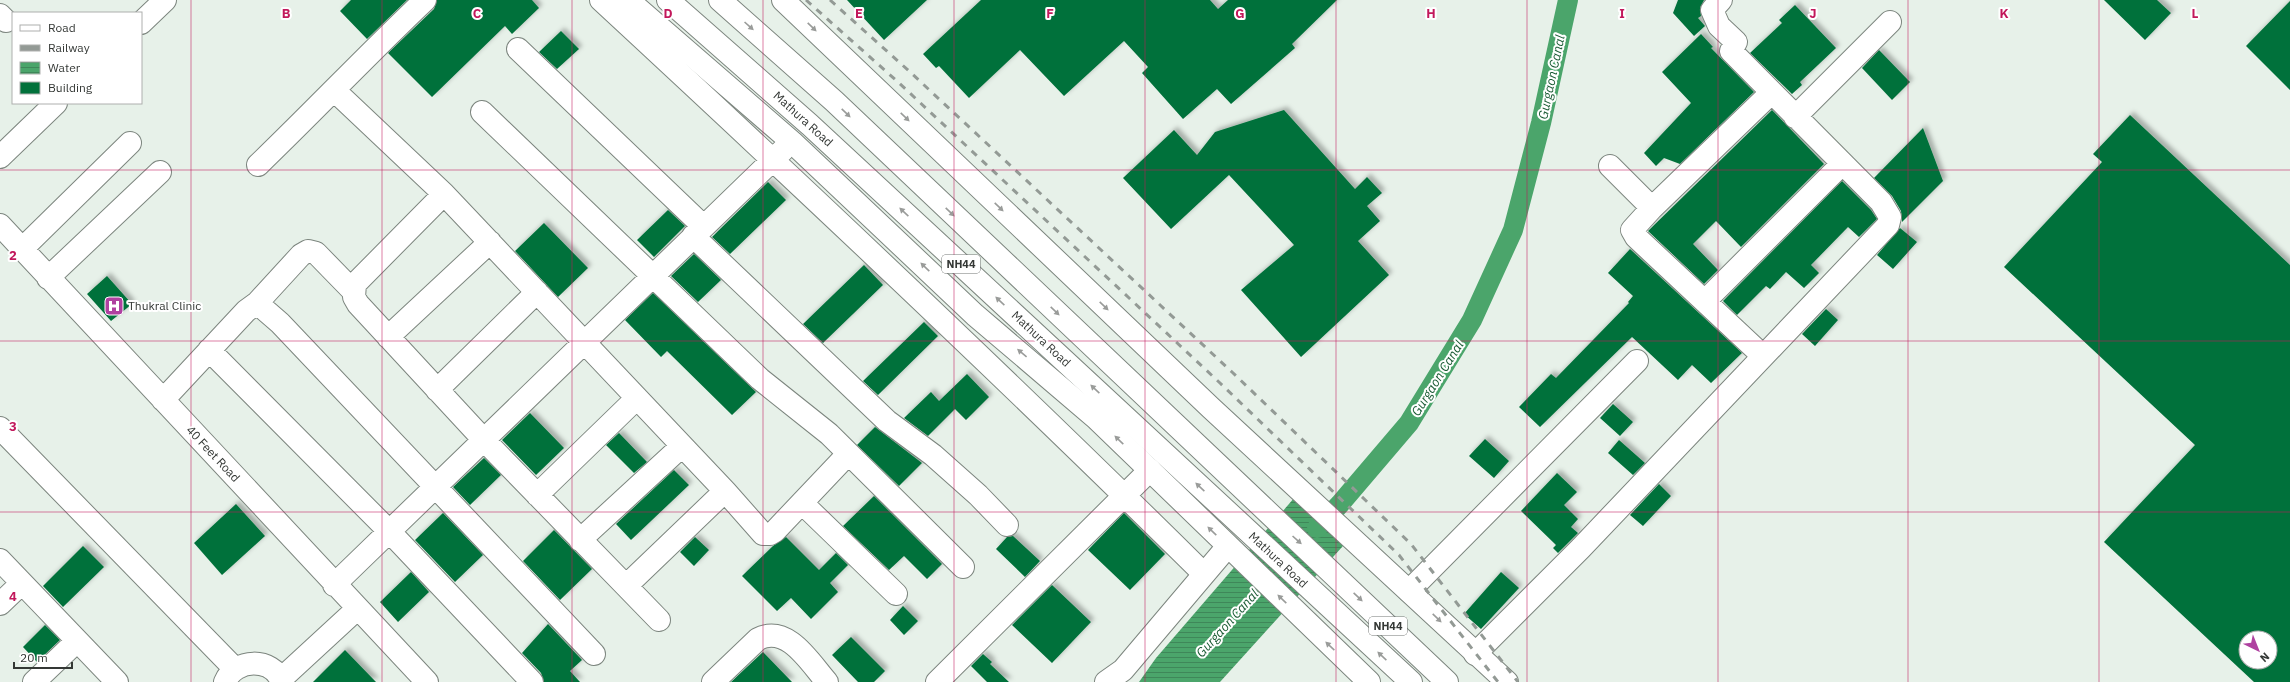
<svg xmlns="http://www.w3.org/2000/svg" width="2290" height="682" font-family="'IBM Plex Sans',sans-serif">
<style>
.water{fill:url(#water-rules)}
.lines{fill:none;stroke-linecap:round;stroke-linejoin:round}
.canal{stroke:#4ba56b;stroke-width:20}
.building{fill:#01713b;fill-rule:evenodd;filter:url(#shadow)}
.street-casing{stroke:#7c857e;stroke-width:24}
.secondary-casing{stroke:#7c857e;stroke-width:24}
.highway-casing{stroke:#7c857e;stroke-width:24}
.street{stroke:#fff;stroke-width:22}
.secondary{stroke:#fff;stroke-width:22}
.highway{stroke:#fff;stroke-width:22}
.rail{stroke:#939a95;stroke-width:3;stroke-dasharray:7 7;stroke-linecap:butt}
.oneway{fill:#9a9c9a}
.grid{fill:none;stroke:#c2185b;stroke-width:1;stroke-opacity:0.55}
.labels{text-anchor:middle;stroke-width:4;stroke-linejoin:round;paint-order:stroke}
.shield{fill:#fff;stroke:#717472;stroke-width:1}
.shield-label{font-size:11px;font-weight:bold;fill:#343835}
.street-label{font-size:12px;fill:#343835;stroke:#fff}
.poi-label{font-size:12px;fill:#343835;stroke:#fff;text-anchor:start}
.water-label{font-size:13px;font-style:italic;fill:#1a5b34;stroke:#fff}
.grid-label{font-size:13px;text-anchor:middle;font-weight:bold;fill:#c2185b;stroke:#fff;stroke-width:4;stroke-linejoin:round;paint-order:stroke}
</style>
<defs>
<pattern id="water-rules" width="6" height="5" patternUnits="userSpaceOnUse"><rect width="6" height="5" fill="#4ba56b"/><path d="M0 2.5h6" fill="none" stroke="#3f8759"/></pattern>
<filter id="shadow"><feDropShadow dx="3.5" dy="-3.5" stdDeviation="2" flood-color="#0004"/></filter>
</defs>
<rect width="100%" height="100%" fill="#e7f1e9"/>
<path class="water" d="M1301 490 1352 536 1220 682H1139L1156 658Z"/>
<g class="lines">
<path class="canal" d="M1317 528 1340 504 1409 423 1472 320 1513 230 1541 123 1568 0"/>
</g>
<path class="building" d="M351 0H407L367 39 340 11Z
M437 0H532L539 8 512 34 505 26 432 97 388 53 434 9Z
M847 0H927L884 40Z
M981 0H1210L1218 9 1228 0H1337L1292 44 1295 48 1231 104 1217 89 1183 119 1142 73 1148 67 1124 41 1064 96 1020 50 969 98 939 66 936 68 923 54Z
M1678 0H1704L1700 8 1701 16 1698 18 1705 26 1694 36 1673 13Z
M2104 0H2157L2171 13 2145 40Z
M2290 1V90L2246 46Z
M1795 5 1836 48 1800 82 1802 85 1792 94 1750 53 1782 23 1779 20Z
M561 31 579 49 557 69 539 52Z
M1701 34 1713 47 1711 48 1754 92 1680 164 1664 158 1656 166 1644 153 1691 103 1662 72Z
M1879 50 1910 82 1892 100 1862 68Z
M1284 110 1355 189 1367 177 1382 193 1367 206 1380 221 1358 241 1389 275 1301 357 1241 290 1294 245 1229 175 1171 229 1123 178 1174 130 1197 155 1215 132Z
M1772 110 1824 164 1741 247 1716 221 1693 244 1718 270 1704 284 1648 231Z
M2130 115 2290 265V682H2254L2104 542 2195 445 2004 267 2102 162 2093 154ZM2246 638H2270V662H2246Z
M1923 128 1943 181 1902 222 1901 211 1892 196 1874 178Z
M1842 181 1871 210 1877 219 1859 237 1848 227 1811 265 1819 273 1804 288 1786 272 1770 289 1766 286 1737 315 1723 301Z
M768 182 786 200 730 254 712 237Z
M668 210 685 226 654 257 637 240Z
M544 223 588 268 558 297 515 251Z
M1900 228 1917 242 1893 269 1877 255Z
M1630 249 1742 353 1711 383 1692 365 1678 380 1632 337 1540 427 1519 407 1551 374 1556 378 1629 303 1628 302 1633 296 1608 273Z
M694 254 721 280 698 302 671 276Z
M864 265 883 285 823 343 803 324Z
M107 276 132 304 111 321 87 294Z
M653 293 756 392 732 415 667 351 661 357 625 320Z
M1826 309 1838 320 1815 346 1802 334Z
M924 322 938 336 878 395 863 381Z
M967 374 989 397 966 420 955 409 928 436 904 418 931 392 939 401Z
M1613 404 1633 422 1620 436 1600 418Z
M530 413 564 448 536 475 502 440Z
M875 427 922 463 899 486 857 445Z
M619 433 647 462 634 473 606 445Z
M1485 439 1509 461 1494 478 1469 456Z
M1619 440 1645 463 1633 475 1608 453Z
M484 458 501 475 470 505 453 487Z
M674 470 689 485 631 540 616 524Z
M1557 473 1577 492 1564 505 1578 519 1571 527 1578 533 1558 553 1553 548 1556 545 1521 511Z
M1659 484 1671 496 1643 526 1630 515Z
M874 496 942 564 927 579 904 556 889 570 843 526Z
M236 504 265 536 222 575 194 543Z
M443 513 483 555 455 582 415 540Z
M1124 513 1165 554 1130 590 1088 550Z
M554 530 592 569 560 600 523 561Z
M1013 536 1040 561 1025 577 996 549 1007 537Z
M695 537 709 550 694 566 680 552Z
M786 537 819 570 836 553 848 565 830 583 838 592 811 619 791 598 777 611 742 576 773 546Z
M83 546 104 567 63 607 43 586Z
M411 572 429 592 398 622 380 602Z
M1501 572 1519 588 1481 629 1464 614Z
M1052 585 1091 622 1052 663 1012 625Z
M903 606 918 621 904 635 890 620Z
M548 624 582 660 570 671 580 682H544L541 673 522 653Z
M45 625 60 640 37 662 23 647Z
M851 637 885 671 874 682H858L832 655Z
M345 650 376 682H313Z
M763 652 792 682H731Z
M983 654 992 662 990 664 1009 682H987L971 666Z"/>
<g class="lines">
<defs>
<path id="street" d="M601 0C804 188 1006 378 1203 573
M0 15 6 21
M141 23 165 0
M518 49 703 226
M335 91 444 194 725 491 763 534H770L775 531 848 454
M482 112 760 379 829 434 963 567
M1795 117 1890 22
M0 157 56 103
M258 165C314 111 368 54 425 0
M1610 166 1652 208
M444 194 355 284 354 297 358 304 483 439 659 620
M0 225 427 682
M693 236 887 421 933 455 978 495 1007 525
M22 249 130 143
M48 278 160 172
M1705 301 1842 164
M257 303 301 255 308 251 316 253 353 291
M388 337 490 242
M209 350 388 530 532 682
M1763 356 1636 237 1632 230 1652 208 1771 93
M437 390 537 292
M163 400 246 311 257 303 280 323 594 654
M0 428 235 669
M537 495 637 398
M802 503 896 594
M580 540 682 446
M0 560 117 682
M334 585 783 150
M626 586 725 491
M1409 591 1637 361
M0 604 22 583
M1475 654 1581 548 1888 225 1890 217 1881 202 1731 51 1736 42 1719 26 1712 10 1721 0
M281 679 357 609
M34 682 77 641
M225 682C235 658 272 657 282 682
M713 682 758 639C788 624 810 663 827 682
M937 682 1150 470"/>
<path id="secondary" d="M628 0 792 142 975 315 1096 418 1369 682
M783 0 1211 408 1507 682
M1106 682 1123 670 1228 546"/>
<path id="highway" d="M668 0 810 125 1411 682
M720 0 834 101 1447 682"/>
</defs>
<use href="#street" class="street-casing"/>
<use href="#secondary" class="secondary-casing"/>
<use href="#highway" class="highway-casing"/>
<use href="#street" class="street"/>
<use href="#secondary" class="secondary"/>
<use href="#highway" class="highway"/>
<path class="rail" d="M806 0 898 82 1220 383 1399 555 1498 682
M830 0 909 71 1232 372 1411 544 1518 682"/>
</g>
<defs><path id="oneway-solid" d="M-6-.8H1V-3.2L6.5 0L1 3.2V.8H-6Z"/></defs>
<g class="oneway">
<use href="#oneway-solid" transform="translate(749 26) rotate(42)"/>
<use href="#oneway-solid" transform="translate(812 27) rotate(44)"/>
<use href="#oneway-solid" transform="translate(846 113) rotate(44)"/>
<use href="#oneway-solid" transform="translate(905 117) rotate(44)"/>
<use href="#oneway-solid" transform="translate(999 207) rotate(44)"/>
<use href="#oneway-solid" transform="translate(904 212) rotate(-137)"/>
<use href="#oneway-solid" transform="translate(950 212) rotate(44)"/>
<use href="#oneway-solid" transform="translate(925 267) rotate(-136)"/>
<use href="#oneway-solid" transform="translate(1000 301) rotate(-137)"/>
<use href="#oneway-solid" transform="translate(1104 306) rotate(44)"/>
<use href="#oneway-solid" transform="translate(1055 311) rotate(44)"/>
<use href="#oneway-solid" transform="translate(1022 353) rotate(-140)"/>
<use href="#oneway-solid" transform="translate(1095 389) rotate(-137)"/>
<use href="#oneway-solid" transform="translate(1119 440) rotate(-136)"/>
<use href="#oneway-solid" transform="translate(1200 487) rotate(-137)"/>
<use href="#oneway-solid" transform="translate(1212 531) rotate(-136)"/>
<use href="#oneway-solid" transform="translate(1297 540) rotate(42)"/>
<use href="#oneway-solid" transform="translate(1358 597) rotate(43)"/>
<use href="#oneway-solid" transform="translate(1282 599) rotate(-136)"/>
<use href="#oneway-solid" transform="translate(1437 618) rotate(44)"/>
<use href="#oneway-solid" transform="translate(1330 646) rotate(-137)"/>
<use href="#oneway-solid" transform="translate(1382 656) rotate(-137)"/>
</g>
<path class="grid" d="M191 0V682M382 0V682M572 0V682M763 0V682M954 0V682M1145 0V682M1336 0V682M1527 0V682M1718 0V682M1908 0V682M2099 0V682M0 170H2290M0 341H2290M0 512H2290"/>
<defs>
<symbol id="hospital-square" viewBox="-11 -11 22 22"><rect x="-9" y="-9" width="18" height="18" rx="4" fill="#af41a0" stroke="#fff"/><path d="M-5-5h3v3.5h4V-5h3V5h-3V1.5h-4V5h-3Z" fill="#fff"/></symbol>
</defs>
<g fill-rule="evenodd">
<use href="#hospital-square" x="103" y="295" width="22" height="22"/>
</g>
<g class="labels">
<g class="shield">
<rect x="942" y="255" width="38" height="18" rx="3"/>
<rect x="1369" y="617" width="38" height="18" rx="3"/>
</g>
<g class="shield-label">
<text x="961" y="268">NH44</text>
<text x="1388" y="630">NH44</text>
</g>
<g class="street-label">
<text transform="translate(803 119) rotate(42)" y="4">Mathura Road</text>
<text transform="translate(1041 339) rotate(43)" y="4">Mathura Road</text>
<text transform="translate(213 454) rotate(47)" y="4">40 Feet Road</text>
<text transform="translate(1278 560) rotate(43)" y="4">Mathura Road</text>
</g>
<g class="poi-label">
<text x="128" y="310">Thukral Clinic</text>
</g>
<g class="water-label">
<text transform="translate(1551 77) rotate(-78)" y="5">Gurgaon Canal</text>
<text transform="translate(1437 378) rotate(-58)" y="5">Gurgaon Canal</text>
<text transform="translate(1227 623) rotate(-48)" y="5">Gurgaon Canal</text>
</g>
</g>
<g class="grid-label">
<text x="286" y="18">B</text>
<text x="477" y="18">C</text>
<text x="668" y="18">D</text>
<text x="859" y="18">E</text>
<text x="1050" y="18">F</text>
<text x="1240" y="18">G</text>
<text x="1431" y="18">H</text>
<text x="1622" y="18">I</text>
<text x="1813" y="18">J</text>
<text x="2004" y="18">K</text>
<text x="2195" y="18">L</text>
<text x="13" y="260">2</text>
<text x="13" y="431">3</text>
<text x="13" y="601">4</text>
</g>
<rect x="12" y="12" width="130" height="92" fill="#ffffff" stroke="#aeafae"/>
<rect x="20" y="25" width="20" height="6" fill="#ffffff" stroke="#aeafae"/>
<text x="48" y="32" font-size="12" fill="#343835">Road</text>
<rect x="20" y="45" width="20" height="6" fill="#939a95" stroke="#aeafae"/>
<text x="48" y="52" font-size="12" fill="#343835">Railway</text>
<rect x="20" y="62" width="20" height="12" fill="url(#water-rules)" stroke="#aeafae"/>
<text x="48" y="72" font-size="12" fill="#343835">Water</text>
<rect x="20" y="82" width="20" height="12" fill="#01713b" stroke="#aeafae"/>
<text x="48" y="92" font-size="12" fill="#343835">Building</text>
<g transform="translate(2258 650) rotate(137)"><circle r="19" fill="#ffffff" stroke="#aeafae"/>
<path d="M0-3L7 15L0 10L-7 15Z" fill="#af41a0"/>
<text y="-6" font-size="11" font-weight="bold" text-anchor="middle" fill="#343835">N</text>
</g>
<path d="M14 662v6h58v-6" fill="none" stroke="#343835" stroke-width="2"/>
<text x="20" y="662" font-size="12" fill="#343835" stroke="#ffffff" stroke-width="3" paint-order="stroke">20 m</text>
</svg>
